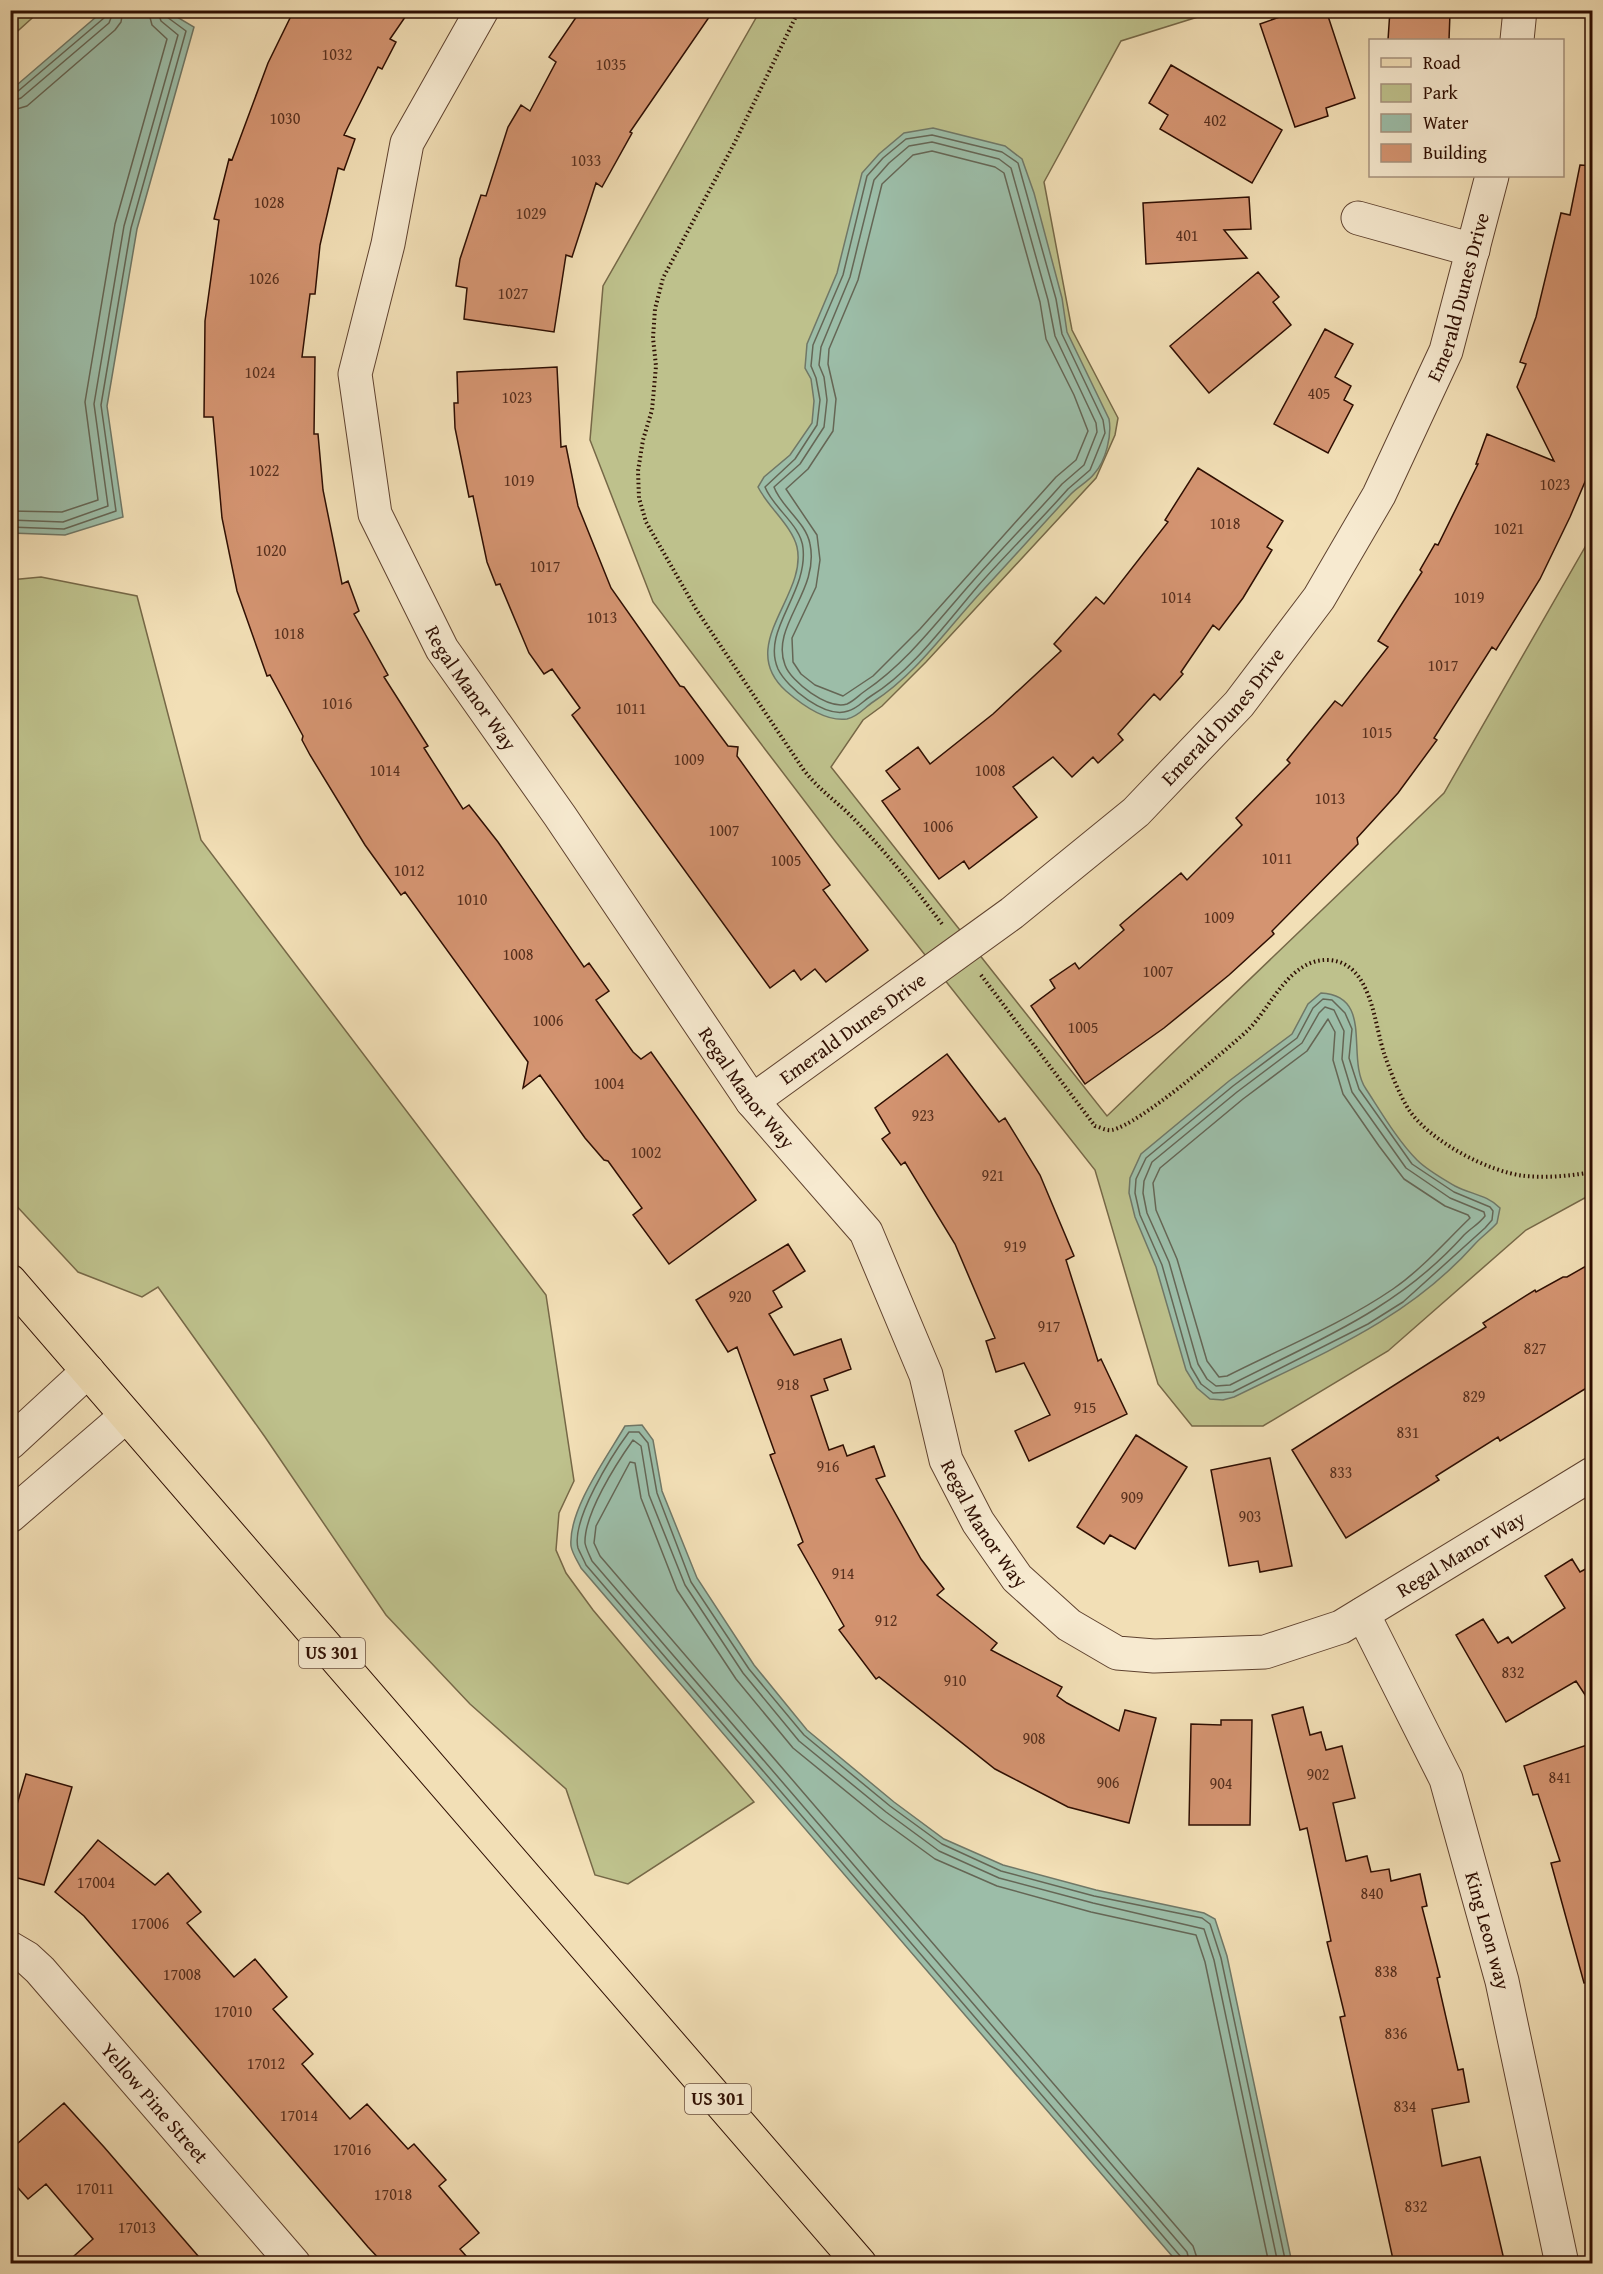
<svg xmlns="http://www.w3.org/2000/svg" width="1603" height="2274" font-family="'Gentium Book Plus',serif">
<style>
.green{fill:#bec18c;stroke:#766847;stroke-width:1.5}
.water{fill:#9cbda8;stroke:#707766;stroke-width:1.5}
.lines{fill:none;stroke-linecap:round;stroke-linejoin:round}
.shore{stroke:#656655;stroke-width:1.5}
.building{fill:#d49471;stroke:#2e0e02;stroke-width:1.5}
.minor-casing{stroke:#5f422f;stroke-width:35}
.major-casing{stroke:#2e0e02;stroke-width:35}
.path{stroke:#2e0e02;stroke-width:4;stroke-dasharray:1.5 3;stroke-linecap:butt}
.minor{stroke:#f7ead0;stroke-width:33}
.major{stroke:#f2dfb6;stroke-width:33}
.labels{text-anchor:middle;stroke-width:6;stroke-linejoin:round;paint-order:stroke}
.number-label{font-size:16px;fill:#58301e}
.shield{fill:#f7ead0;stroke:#6a5040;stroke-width:1.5}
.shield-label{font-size:18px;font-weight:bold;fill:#2e0e02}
.street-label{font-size:20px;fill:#2e0e02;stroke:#f7ead0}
</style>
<rect width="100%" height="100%" fill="#f2dfb6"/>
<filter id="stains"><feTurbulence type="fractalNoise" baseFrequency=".00333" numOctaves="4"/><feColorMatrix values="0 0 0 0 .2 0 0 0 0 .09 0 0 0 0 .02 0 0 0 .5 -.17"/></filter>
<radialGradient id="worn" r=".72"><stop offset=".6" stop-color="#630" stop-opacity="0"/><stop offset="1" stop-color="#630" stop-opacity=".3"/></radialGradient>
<path class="green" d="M11 10H40V11L11 37Z
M760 11H1217L1121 41 1044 182 1072 330 1118 418 1115 435 1096 478 926 662 882 706 863 720 831 767 1107 1116 1444 793 1592 535V1194L1526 1230 1388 1351 1263 1426H1192L1158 1384 1095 1170 835 841 653 602 590 440 603 286Z
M41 577 137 596 201 840 546 1295 574 1481 559 1513 556 1550 566 1573 593 1610 754 1802 628 1884 595 1875 566 1789 470 1704 386 1615 265 1437 158 1287 142 1297 78 1272 11 1200 10 580Z"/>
<path class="water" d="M103 11H167L194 27 137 229 107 406 123 517 65 535 11 533V90Z
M933 128 1005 146 1022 159 1034 193 1062 298 1067 332 1109 419C1112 435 1106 461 1094 474 1088 482 1077 487 1070 495 1041 526 1013 558 984 589 948 627 918 673 873 702 865 707 858 717 847 719 826 722 801 704 786 691 735 645 808 596 797 547 792 526 768 507 758 487L764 477 790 455 812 423 814 401 811 379 805 368 807 344 837 273 862 173 879 154 904 133Z
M1321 993C1375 996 1345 1058 1366 1089 1381 1112 1398 1141 1417 1160 1427 1170 1443 1179 1455 1186 1470 1194 1488 1195 1500 1208L1497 1223C1490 1231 1481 1237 1474 1245 1407 1320 1323 1353 1234 1397L1223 1400 1210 1399 1197 1388 1186 1370 1156 1267 1135 1217 1129 1193 1130 1178 1141 1154 1229 1081 1292 1034 1308 1004Z
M642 1425 653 1440 662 1491 697 1578 754 1665 807 1730 894 1802 944 1839 1003 1865 1096 1890 1204 1913 1215 1919 1227 1956 1292 2263H1178L581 1568C578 1562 572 1553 571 1546 568 1510 607 1457 625 1426Z"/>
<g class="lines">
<path class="shore" d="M10 94 17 92 104 18 106 10
M10 102 21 98 109 23 114 10
M10 111 27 106 115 30 121 22 123 10
M932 135 1002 152 1018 163 1056 299 1062 334 1103 420 1105 433 1090 470 1068 489C1039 522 1007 553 978 586 947 622 911 672 871 696 863 701 857 709 848 711 826 719 787 688 778 669 761 630 808 594 803 548 801 525 773 508 765 487L795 459 817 425 820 400 816 378 811 366 813 345 843 275 867 176 883 158 906 139Z
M932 142 999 159 1011 168 1048 300 1055 336 1096 423 1097 432 1084 465 1062 484C1033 517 1002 548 973 581 939 619 908 662 865 691 859 695 854 701 847 704 828 710 791 682 785 665 770 626 820 591 810 544 806 522 781 507 774 487L800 464 824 427 827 400 824 377 819 365 821 347 850 277 874 180 889 163 909 146Z
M932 151 995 167 1004 173 1040 302 1046 339 1074 395 1088 431 1076 460 1056 477 920 629 873 676 843 696 815 685 801 674 793 662 792 638 816 587 820 560 817 535 786 489 808 469 833 431 836 399 828 364 829 349 858 280 882 184 913 155Z
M10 511 62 512 98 500 85 402 115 224 167 39 152 25 148 10
M10 520 63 522 108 506 94 404 124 226 178 35 161 21 157 10
M10 527 64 529 116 511 101 405 131 228 186 31 167 17 165 10
M1323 999 1332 1000 1345 1013 1352 1029 1349 1058 1359 1089 1412 1164 1454 1192 1490 1207 1493 1211 1492 1220 1485 1228 1403 1302 1368 1324 1233 1392 1213 1393 1201 1384 1191 1367 1162 1265 1140 1215 1135 1193 1136 1179 1146 1158 1233 1086 1297 1038 1313 1008Z
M1325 1007 1334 1010 1344 1031 1342 1059 1352 1092 1406 1168 1450 1198 1484 1212 1485 1216C1479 1224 1471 1228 1464 1235 1397 1310 1318 1340 1230 1385L1216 1386 1207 1379 1198 1364 1169 1262 1147 1213 1143 1193 1144 1181 1152 1162 1237 1092 1302 1043 1319 1013Z
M1328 1019 1335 1032 1333 1060 1343 1094 1379 1146 1404 1179 1445 1206 1468 1215 1470 1218C1445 1242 1422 1269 1393 1289 1342 1324 1282 1348 1227 1376L1219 1377 1207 1361 1177 1259 1156 1210 1153 1183 1160 1168 1243 1099 1307 1051Z
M1183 2264 1181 2257 586 1565C584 1560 580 1553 578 1548 571 1520 612 1455 629 1432H639L648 1443 657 1493 691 1582 749 1669 804 1735 890 1806 942 1844 1001 1871 1094 1896 1202 1918 1210 1924 1221 1958 1286 2264
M1190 2264 1187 2252 592 1561C590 1556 586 1549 585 1543 584 1514 616 1464 633 1440L641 1446 649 1495 685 1585 743 1673 799 1741 886 1812 939 1851 999 1878 1093 1903 1204 1929 1214 1960 1278 2264
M1199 2264 1193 2246 600 1556 594 1543 596 1526 630 1462 635 1463 641 1498 677 1590 736 1679 793 1748 880 1819 935 1859 997 1886 1091 1912 1196 1935 1205 1962 1269 2264"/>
</g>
<path class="building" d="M294 10H410L390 39 396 42 382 69 378 67 344 135 355 139 344 170 338 168 320 245 315 294H310L302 357H315L314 434H318L323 490 342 584 348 581 359 611 354 614 388 675 384 677 428 746 424 748 463 809 469 805 498 842 584 967 589 963 609 991 596 1000 633 1052 641 1059 651 1052 756 1200 669 1264 633 1215 642 1208 608 1161 604 1160 585 1138 540 1075 523 1088 528 1062 405 892 401 895 365 845 310 755 302 740 303 736 270 675 267 676 237 591 222 518 213 417H204L205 321 219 220 214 219 229 159 232 160 268 63Z
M581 10H714L630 132 632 133 602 187 596 183 572 257 566 255 554 332 464 319 467 288 456 286 460 259 481 195 486 196 508 127 521 105 530 111 556 62 549 57Z
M1299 10H1326L1355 98 1326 108 1328 116 1295 127 1260 24Z
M1390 10 1450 13 1449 40H1388Z
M1171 65 1282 130 1252 183 1160 129 1168 115 1149 103Z
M1580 165 1593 166V463L1570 517 1540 579 1496 650 1492 647 1434 738 1437 740 1398 793 1357 838 1358 844 1272 931 1274 934 1229 975 1164 1028 1085 1084 1031 1006 1055 988 1050 980 1075 963 1079 969 1124 930 1120 925 1181 873 1187 880 1242 825 1236 818 1290 763 1287 760 1335 701 1342 706 1388 647 1378 641 1422 572 1420 570 1435 544 1438 545 1478 464H1476L1487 434 1554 461 1517 387 1526 364 1520 362 1536 317 1561 213 1570 215Z
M1249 197 1251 229 1224 230 1247 258 1146 264 1143 203Z
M1258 272 1279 297 1273 302 1291 325 1209 393 1170 346Z
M1325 329 1353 344 1335 377 1351 386 1344 400 1353 405 1328 453 1274 424Z
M557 367 561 447 566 446 578 506 611 588 680 686 684 687 728 746 738 747 737 756 830 885 823 890 868 950 826 982 815 969 801 980 794 970 770 988 572 715 580 708 552 669 544 674 529 653 500 584 496 585 487 562 473 496 469 497 455 428 454 403H458L457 372Z
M1198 468 1283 521 1267 547 1272 550 1243 598 1219 630 1213 625 1181 672 1183 674 1160 700 1154 694 1118 734 1123 740 1098 763 1093 757 1072 777 1053 757 1013 787 1037 817 969 869 964 861 939 879 882 801 900 789 886 771 918 747 930 764 993 714 1061 651 1054 644 1096 597 1104 604 1168 522 1165 520Z
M947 1054 999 1122 1005 1118 1040 1175 1074 1256 1066 1260 1098 1361 1101 1359 1127 1414 1029 1461 1015 1431 1050 1415 1024 1363 996 1372 986 1341 995 1338 955 1244 905 1162 901 1165 882 1139 890 1133 875 1108Z
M788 1244 805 1271 773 1291 782 1307 769 1314 794 1355 841 1339 851 1369 824 1379 828 1390 811 1396 829 1450 843 1445 847 1456 874 1446 885 1476 876 1479 921 1559 944 1589 937 1595 997 1643 991 1650 1062 1687 1057 1696 1067 1703 1119 1731 1125 1710 1156 1718 1129 1823 1068 1807 995 1769 879 1677 876 1679 839 1630 844 1626 798 1545 803 1542 770 1455 775 1453 737 1347 728 1352 696 1300Z
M1593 1262V1384L1500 1441 1498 1437 1436 1476 1439 1480 1346 1538 1292 1450 1486 1327 1483 1323 1535 1290 1536 1292 1563 1277H1567Z
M1136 1435 1187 1467 1135 1549 1110 1535 1104 1544 1077 1527Z
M1270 1458 1292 1566 1260 1572 1258 1561 1229 1566 1211 1470Z
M1572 1559 1580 1572 1593 1565V1707L1576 1681 1506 1722 1456 1635 1483 1619 1498 1643 1508 1637 1512 1643 1565 1608 1545 1576Z
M1303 1707 1310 1735 1321 1732 1326 1750 1342 1746 1355 1798 1333 1803 1346 1861 1367 1856 1371 1872 1389 1869 1391 1881 1420 1874 1427 1906 1422 1907 1440 1977 1437 1978 1458 2070 1463 2069 1469 2102 1432 2109 1442 2166 1480 2157 1505 2264H1394L1340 2017 1345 2016 1327 1942 1331 1941 1307 1828 1300 1830 1272 1715Z
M1221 1720H1252L1250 1825H1189L1191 1724 1221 1725Z
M1593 1743V1982L1584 1983 1551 1863 1560 1861 1538 1794 1533 1795 1524 1766Z
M26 1774 72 1787 44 1885 10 1876V1828Z
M98 1840 155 1885 168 1873 201 1912 187 1923 234 1977 255 1959 287 1997 273 2009 313 2054 302 2064 350 2119 367 2104 408 2149 414 2144 446 2180 439 2186 479 2233 460 2249 473 2264H384L368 2247 84 1916 55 1892Z
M64 2103 104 2147 205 2264H65L93 2239 46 2184 28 2199 10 2179V2150Z"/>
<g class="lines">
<defs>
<g id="minor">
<path id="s1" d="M482 10 407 143 388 244 355 374 375 514 442 649 560 816 752 1101 866 1232 926 1375 946 1460 978 1522 1017 1578 1069 1625 1117 1653 1154 1656 1265 1652 1341 1627 1592 1474"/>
<path d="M1517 40 1520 10"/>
<path d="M1358 218 1473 250"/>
<path id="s2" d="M752 1101 1012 913 1136 812 1239 704 1319 598 1379 495 1446 351 1492 176"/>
<path d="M10 1443 88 1371"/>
<path d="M10 1516 126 1416"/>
<path id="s3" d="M1363 1614 1446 1779 1502 1981 1562 2264"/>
<path id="s4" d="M10 1948 27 1958 40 1970 294 2264"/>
</g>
<path id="major" d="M10 1281 860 2264"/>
</defs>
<use href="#minor" class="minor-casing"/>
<use href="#major" class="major-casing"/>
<path class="path" d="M799 10 734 144 663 278 655 309 653 338 656 366 652 410 643 440 638 471 639 498 646 522 696 609 803 769C817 788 835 800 852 817 885 851 914 887 942 924
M981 975 1095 1126C1100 1127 1106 1131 1112 1130 1138 1125 1224 1052 1247 1031 1271 1008 1289 958 1329 960 1373 963 1374 1027 1385 1056 1391 1073 1399 1094 1409 1110 1430 1141 1488 1172 1525 1176 1548 1178 1570 1176 1592 1172"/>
<use href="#minor" class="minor"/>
<use href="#major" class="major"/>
</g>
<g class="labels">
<g class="number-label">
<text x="337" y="60">1032</text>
<text x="611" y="70">1035</text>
<text x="285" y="124">1030</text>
<text x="1215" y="126">402</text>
<text x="586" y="166">1033</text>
<text x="269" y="208">1028</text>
<text x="531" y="219">1029</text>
<text x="1187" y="241">401</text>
<text x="264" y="284">1026</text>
<text x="513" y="299">1027</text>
<text x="260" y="378">1024</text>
<text x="1319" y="399">405</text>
<text x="517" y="403">1023</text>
<text x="264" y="476">1022</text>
<text x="519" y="486">1019</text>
<text x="1555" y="490">1023</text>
<text x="1225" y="529">1018</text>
<text x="1509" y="534">1021</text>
<text x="271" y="556">1020</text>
<text x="545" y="572">1017</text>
<text x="1176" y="603">1014</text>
<text x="1469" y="603">1019</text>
<text x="602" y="623">1013</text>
<text x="289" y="639">1018</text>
<text x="1443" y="671">1017</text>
<text x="337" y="709">1016</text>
<text x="631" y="714">1011</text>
<text x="1377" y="738">1015</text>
<text x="689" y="765">1009</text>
<text x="385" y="776">1014</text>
<text x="990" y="776">1008</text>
<text x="1330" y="804">1013</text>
<text x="938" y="832">1006</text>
<text x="724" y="836">1007</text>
<text x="1277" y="864">1011</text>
<text x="786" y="866">1005</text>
<text x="409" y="876">1012</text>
<text x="472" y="905">1010</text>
<text x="1219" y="923">1009</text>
<text x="518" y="960">1008</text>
<text x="1158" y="977">1007</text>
<text x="548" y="1026">1006</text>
<text x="1083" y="1033">1005</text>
<text x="609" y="1089">1004</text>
<text x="923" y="1121">923</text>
<text x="646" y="1158">1002</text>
<text x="993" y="1181">921</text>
<text x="1015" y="1252">919</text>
<text x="740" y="1302">920</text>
<text x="1049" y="1332">917</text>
<text x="1535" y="1354">827</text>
<text x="788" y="1390">918</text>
<text x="1474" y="1402">829</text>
<text x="1085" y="1413">915</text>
<text x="1408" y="1438">831</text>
<text x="828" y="1472">916</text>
<text x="1341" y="1478">833</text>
<text x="1132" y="1503">909</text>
<text x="1250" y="1522">903</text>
<text x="843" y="1579">914</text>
<text x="886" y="1626">912</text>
<text x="1513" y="1678">832</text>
<text x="955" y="1686">910</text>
<text x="1034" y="1744">908</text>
<text x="1318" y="1780">902</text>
<text x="1560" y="1783">841</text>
<text x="1108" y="1788">906</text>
<text x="1221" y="1789">904</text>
<text x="96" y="1888">17004</text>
<text x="1372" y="1899">840</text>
<text x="150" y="1929">17006</text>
<text x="1386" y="1977">838</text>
<text x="182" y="1980">17008</text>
<text x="233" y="2017">17010</text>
<text x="1396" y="2039">836</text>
<text x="266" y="2069">17012</text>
<text x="1405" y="2112">834</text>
<text x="299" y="2121">17014</text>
<text x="352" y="2155">17016</text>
<text x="95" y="2194">17011</text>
<text x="393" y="2200">17018</text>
<text x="1416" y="2212">832</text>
<text x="137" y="2233">17013</text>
</g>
<g class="shield">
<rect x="299" y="1638" width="66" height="30" rx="4.5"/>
<rect x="685" y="2084" width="66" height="30" rx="4.5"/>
</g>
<g class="shield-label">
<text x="332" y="1659">US 301</text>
<text x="718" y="2105">US 301</text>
</g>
<g class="street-label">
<text dy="7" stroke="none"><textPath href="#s2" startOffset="1096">Emerald Dunes Drive</textPath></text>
<text dy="7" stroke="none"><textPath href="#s1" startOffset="730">Regal Manor Way</textPath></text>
<text dy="7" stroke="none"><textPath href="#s2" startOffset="610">Emerald Dunes Drive</textPath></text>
<text dy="7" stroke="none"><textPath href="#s2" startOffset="124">Emerald Dunes Drive</textPath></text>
<text dy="7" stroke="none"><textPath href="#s1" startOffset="1216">Regal Manor Way</textPath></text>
<text dy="7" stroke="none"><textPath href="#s1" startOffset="1720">Regal Manor Way</textPath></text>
<text dy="7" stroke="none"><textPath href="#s1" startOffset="2278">Regal Manor Way</textPath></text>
<text dy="7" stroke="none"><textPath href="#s3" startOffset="342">King Leon way</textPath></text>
<text dy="7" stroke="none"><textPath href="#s4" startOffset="213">Yellow Pine Street</textPath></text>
</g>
</g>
<rect width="1603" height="2274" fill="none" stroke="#f2dfb6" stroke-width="36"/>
<rect x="12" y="12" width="1579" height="2250" fill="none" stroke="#2e0e02" stroke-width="3"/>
<rect x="18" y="18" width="1567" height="2238" fill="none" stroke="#2e0e02" stroke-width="1.5"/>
<rect x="1369" y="39" width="195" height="138" fill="#f7ead0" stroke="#a7927e" stroke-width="1.5"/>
<rect x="1381" y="58" width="30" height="9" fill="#f2dfb6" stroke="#a7927e" stroke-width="1.5"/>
<text x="1423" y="69" font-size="18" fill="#2e0e02">Road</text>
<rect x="1381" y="84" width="30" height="18" fill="#bec18c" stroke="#a7927e" stroke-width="1.5"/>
<text x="1423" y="99" font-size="18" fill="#2e0e02">Park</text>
<rect x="1381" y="114" width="30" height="18" fill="#9cbda8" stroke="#a7927e" stroke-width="1.5"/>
<text x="1423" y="129" font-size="18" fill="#2e0e02">Water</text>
<rect x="1381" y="144" width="30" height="18" fill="#d49471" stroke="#a7927e" stroke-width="1.5"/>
<text x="1423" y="159" font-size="18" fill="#2e0e02">Building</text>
<rect width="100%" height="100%" filter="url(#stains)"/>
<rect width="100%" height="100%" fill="url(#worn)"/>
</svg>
